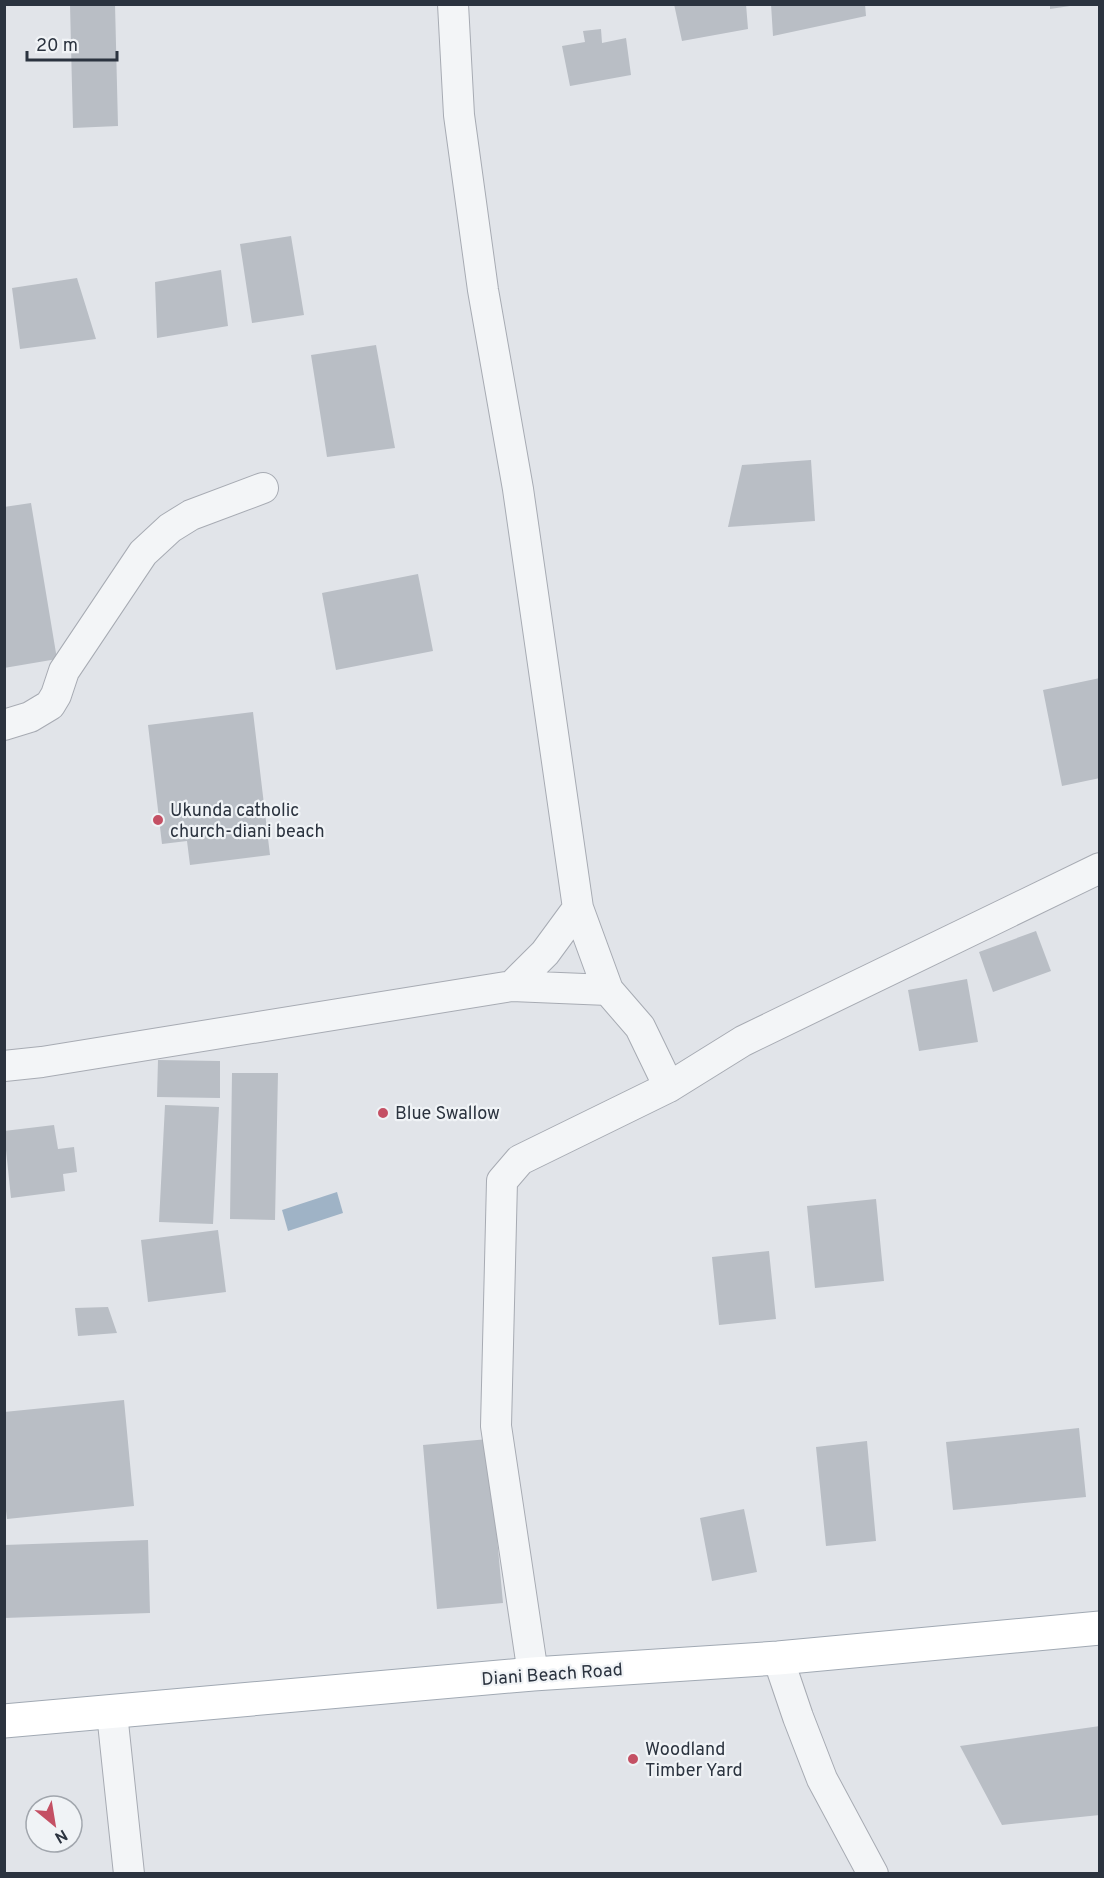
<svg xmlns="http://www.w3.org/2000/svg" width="1104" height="1878" font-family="Overpass,sans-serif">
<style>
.water{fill:#9fb3c6}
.building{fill:#b9bec5}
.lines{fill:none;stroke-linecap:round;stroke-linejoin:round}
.minor-casing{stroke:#a7abb3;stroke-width:32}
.major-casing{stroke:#a1a9b3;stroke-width:35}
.minor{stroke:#f3f5f7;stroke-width:30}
.major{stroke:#fff;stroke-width:33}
.poi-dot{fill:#c45064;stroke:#f0f3f6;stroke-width:2}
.labels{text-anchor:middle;stroke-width:4.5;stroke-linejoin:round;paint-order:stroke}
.poi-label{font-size:18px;fill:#2b333f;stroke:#f0f3f6;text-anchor:start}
.street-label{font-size:18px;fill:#2b333f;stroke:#f0f3f6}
</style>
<rect width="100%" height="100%" fill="#e1e4e9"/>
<path class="water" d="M337 1192 343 1213 288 1231 282 1210Z"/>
<path class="building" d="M70 4H115L118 126 73 128Z
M674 4H746L748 29 682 41Z
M771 4H865L866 16 773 36Z
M1050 4H1070V6L1050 9Z
M601 29 602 43 626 38 631 75 570 86 562 46 585 42 583 31Z
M291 236 304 315 252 323 240 244Z
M221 270 228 326 157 338 155 282Z
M77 278 96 339 20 349 12 288Z
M376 345 395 448 327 457 311 355Z
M811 460 815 521 728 527 742 465Z
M31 503 57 659 4 668V507Z
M418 574 433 651 336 670 322 593Z
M1100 678V778L1062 786 1043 690Z
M253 712 270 855 190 865 187 841 162 844 148 725Z
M1036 931 1051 971 993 992 979 952Z
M967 979 978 1042 919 1051 908 990Z
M158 1060 220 1061V1098L157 1097Z
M232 1073H278L275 1220 230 1219Z
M165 1105 219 1107 213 1224 159 1222Z
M54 1125 58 1149 74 1147 77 1172 63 1174 65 1191 11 1198 4 1131Z
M876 1199 884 1281 815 1288 807 1206Z
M218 1230 226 1292 148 1302 141 1240Z
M769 1251 776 1319 719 1325 712 1257Z
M108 1307 117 1333 78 1336 75 1308Z
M124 1400 134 1506 7 1519 4 1495V1412Z
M1079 1428 1086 1497 953 1510 946 1442Z
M488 1439 503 1603 437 1609 423 1445Z
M867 1441 876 1541 826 1546 816 1447Z
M744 1509 757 1572 712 1581 700 1518Z
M148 1540 150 1613 4 1618V1545Z
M1100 1726V1815L1002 1825 960 1746Z"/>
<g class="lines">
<defs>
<path id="minor" d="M4 725 30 717 50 705 56 695 64 671 143 553 170 528 191 515 263 488
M578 908 608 990 640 1027 669 1087 743 1041 1100 868
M512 986 608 990
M4 1066 42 1062 512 986 545 953 578 908 518 489 483 290 459 115 453 4
M778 1658 798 1717 822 1779 873 1874
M533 1674 496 1426 502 1181 520 1160 669 1087
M112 1713 129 1874"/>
<path id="major" d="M4 1721 533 1674 778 1658 1100 1628"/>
</defs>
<use href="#minor" class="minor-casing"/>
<use href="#major" class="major-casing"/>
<use href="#minor" class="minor"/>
<use href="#major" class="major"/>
</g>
<g class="poi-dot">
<circle cx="158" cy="820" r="6"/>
<circle cx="383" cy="1113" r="6"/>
<circle cx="633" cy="1759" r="6"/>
</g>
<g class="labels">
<g class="poi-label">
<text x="170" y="816">Ukunda catholic<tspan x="170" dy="21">church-diani beach</tspan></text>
<text x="395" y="1119">Blue Swallow</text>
<text x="645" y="1755">Woodland<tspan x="645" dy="21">Timber Yard</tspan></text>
</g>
<g class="street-label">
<text transform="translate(552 1674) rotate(-4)" y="6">Diani Beach Road</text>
</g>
</g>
<rect width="1104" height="1878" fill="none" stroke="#2b333f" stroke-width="12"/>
<g transform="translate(54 1824) rotate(150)"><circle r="28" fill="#f0f3f6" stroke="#a1a6ad" stroke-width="1.5"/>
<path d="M0-4.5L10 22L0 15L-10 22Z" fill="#c45064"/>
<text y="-9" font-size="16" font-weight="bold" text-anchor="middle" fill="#2b333f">N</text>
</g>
<path d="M27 51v9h90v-9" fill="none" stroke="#2b333f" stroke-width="3"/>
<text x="36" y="51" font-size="18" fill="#2b333f" stroke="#f0f3f6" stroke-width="4.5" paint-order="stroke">20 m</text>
</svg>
